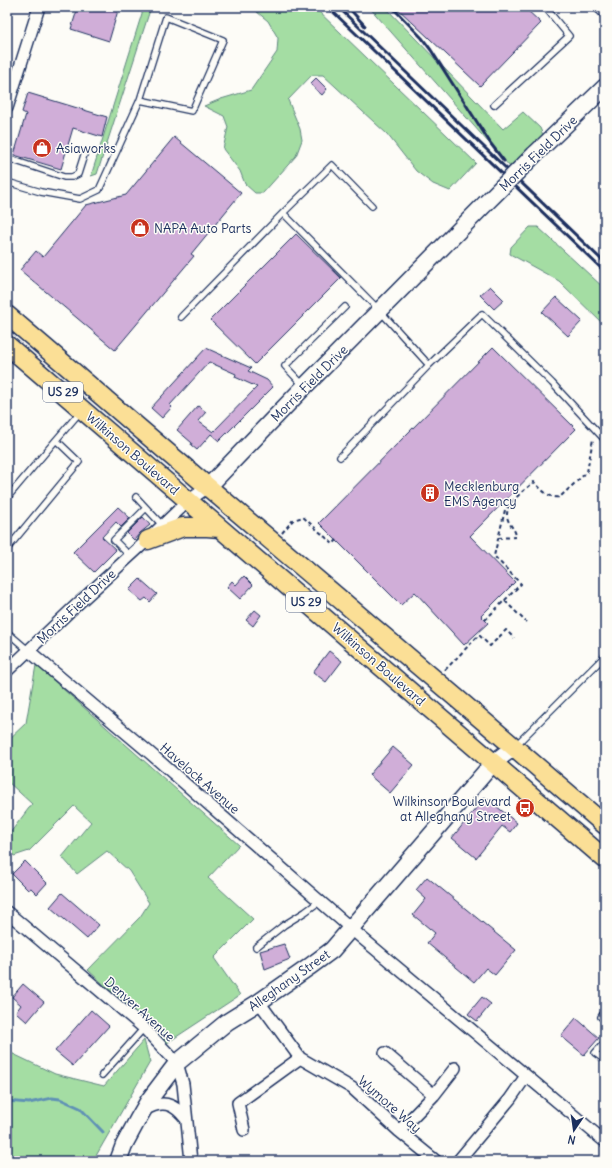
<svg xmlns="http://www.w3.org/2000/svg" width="612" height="1168" font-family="Delius,sans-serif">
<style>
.green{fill:#a4dda3;stroke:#608680}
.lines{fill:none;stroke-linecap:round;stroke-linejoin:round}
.stream{stroke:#5f91b5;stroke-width:3}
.building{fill:#d0aed8;stroke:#1b2f5e}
.lane-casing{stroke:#1b2f5e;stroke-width:8}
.street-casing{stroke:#1b2f5e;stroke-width:14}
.secondary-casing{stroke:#1b2f5e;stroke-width:19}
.primary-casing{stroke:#1b2f5e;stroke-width:21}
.path{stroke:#1b2f5e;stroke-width:2;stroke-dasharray:4 3;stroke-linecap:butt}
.lane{stroke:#fdfcf7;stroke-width:5.5}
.street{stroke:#fdfcf7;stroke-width:11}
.secondary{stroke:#fdfcf7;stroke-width:16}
.primary{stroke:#fbdf96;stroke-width:18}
.rail{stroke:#1b2f5e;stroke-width:3}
.secondary-bridge-casing{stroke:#1b2f5e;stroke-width:19;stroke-linecap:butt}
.secondary-bridge{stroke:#fdfcf7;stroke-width:16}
.labels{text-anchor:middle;stroke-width:3;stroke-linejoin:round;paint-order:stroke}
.shield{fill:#fdfcf7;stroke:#5f6c8c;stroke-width:1}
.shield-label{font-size:12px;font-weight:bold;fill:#1b2f5e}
.poi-label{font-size:13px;fill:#1b2f5e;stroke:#fdfcf7;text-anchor:start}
.street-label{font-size:13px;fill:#1b2f5e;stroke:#fdfcf7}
</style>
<rect width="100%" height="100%" fill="#fdfcf7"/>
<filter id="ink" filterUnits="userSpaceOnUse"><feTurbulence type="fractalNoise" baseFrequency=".025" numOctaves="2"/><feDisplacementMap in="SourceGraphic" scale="8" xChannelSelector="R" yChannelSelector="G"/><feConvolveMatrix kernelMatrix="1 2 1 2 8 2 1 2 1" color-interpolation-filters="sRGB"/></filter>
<g filter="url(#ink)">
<path class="green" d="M144 7H151L97 174 91 176Z
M251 7H314L476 163 450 191 433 184 416 171 387 134 323 75H312L288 100 300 129 302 140 296 156 263 193H255L245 184 240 171 223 149 228 127 224 116 204 106 221 99 251 90 277 52 278 38 268 21Z
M369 7H385L503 129 523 112 540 128 543 135 511 168Z
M530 227H538L605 289V326L559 281 510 254 511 247Z
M36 665 239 845 208 878 253 919 214 958 240 995 167 1043 88 970 140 917 149 903 129 871 107 851 77 874 62 857 91 822 74 806 29 851 14 856 7 847V837L32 804 7 781V741L26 723Z
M144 1040 150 1062 93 1161H7V1051L55 1074 104 1086Z"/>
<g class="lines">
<path class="stream" d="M7 1101 29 1103 52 1098 60 1099 80 1108 103 1132"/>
</g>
<path class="building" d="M78 7H119L109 41 71 29Z
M396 7H524L541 23 480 86Z
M316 78 327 89 322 95 310 84Z
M28 93 107 117 102 137 73 128 61 169 14 155 26 114 22 112Z
M174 137 241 193 191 254 194 256 115 350 20 270 36 251 43 257 86 205 126 195Z
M296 234 341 278 255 364 210 320Z
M490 286 504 300 494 309 480 295Z
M556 297 582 321 568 336 542 312Z
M493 347 576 429 470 536 515 582 481 616 488 623 464 645 415 592 401 605 319 523Z
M206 348 251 368 248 371 267 380 273 387 219 441 211 434 197 450 191 445 192 443 177 430 198 406 206 412 198 421 213 432 257 387 235 377 236 374 209 362 170 405 172 407 162 418 151 408Z
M118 507 130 518 121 527 116 522 102 537 116 550 94 572 73 552Z
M143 517 150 525 140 533 134 540 127 533Z
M244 576 253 585 240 599 227 587 232 581 236 585Z
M140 579 157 594 150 602 146 598 142 601 129 590Z
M255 610 261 615 253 626 246 620Z
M329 651 342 661 326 682 313 672Z
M393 747 414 765 390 793 369 775Z
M485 797 517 823 510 832 502 826 476 858 452 838Z
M25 861 47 883 37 894 31 888 28 890 12 874Z
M427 877 516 950 495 975 486 968 474 982 427 943 435 933 413 915 426 899 416 890Z
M62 893 99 925 87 939 50 907Z
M284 944 290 959 265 969 260 951Z
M23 984 44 1002 27 1022 16 1012 21 1005 12 997Z
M482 997 491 1004 477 1021 468 1014Z
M91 1010 109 1026 73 1066 55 1051Z
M576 1018 599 1038 584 1055 561 1036Z"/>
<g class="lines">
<defs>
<path id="lane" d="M595 7 605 16
M494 105 569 36 545 7
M7 158 64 177H72L78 174 84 155
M7 182 41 192 80 199 99 190 140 100 166 17 223 40 192 111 140 100
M283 213 332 165 372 206
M181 317 283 213 380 311 429 365
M303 385 285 366 345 307
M56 440 81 411
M340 457 429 365 482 314 552 383 605 440
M136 497 163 526
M7 498 56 440 79 462 7 549
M130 556 114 540 146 508
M7 632 29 651
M516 745 605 656
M256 947 284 925 305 912 320 901
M605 1011 601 1017 605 1020
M605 1042 595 1053 605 1060
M102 1075 144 1028"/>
<path id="street" d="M7 108 39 7
M29 651 151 754 362 938 603 1140 605 1138
M7 671 70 611 143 544 188 501 208 487
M7 912 144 1028 177 1063 183 1084 191 1161
M259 1002 300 1058 352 1088 399 1131 436 1161
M385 1053 434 1095
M144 1110C162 1100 173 1102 186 1119
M244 1130 238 1103 300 1058
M399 1131 434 1095 455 1068
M458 1161 510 1099 526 1076"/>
<path id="secondary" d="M535 154 605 87
M208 487 305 386 485 204
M118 1161 124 1145 138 1119 149 1100 177 1063 227 1022 259 1002 309 967 332 950 493 763 514 747"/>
<path id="primary" d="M7 315 208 487 514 747 605 825
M7 345 605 859
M148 540 183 527H207L220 528"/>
</defs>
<use href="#lane" class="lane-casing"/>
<use href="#street" class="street-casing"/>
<use href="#secondary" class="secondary-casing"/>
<use href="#primary" class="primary-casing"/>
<path class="path" d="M282 533 293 520 303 517 333 544 337 540
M498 538 516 537C516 530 510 526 508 520 502 505 524 491 534 482 541 489 549 499 560 497L587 472 593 439
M505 601 526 622
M485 620 521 584 494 556 505 510 508 506
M445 670 479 635 490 646 506 630 514 638"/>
<use href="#lane" class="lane"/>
<use href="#street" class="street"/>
<use href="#secondary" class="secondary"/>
<use href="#primary" class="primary"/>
<path class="rail" d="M328 7 605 272
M338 7 605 263
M348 7 365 26
M392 7 422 38 431 50 491 144 504 161"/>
<defs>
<path id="secondary-bridge" d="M485 204 535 154"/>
</defs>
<use href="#secondary-bridge" class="secondary-bridge-casing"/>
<use href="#secondary-bridge" class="secondary-bridge"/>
</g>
</g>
<defs>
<symbol id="shop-disc" viewBox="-11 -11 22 22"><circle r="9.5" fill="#c8321e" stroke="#fdfcf7"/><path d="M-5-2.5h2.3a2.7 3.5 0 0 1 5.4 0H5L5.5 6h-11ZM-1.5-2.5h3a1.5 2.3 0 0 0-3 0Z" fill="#fff"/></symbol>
<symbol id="building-disc" viewBox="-11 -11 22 22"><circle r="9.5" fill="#c8321e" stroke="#fdfcf7"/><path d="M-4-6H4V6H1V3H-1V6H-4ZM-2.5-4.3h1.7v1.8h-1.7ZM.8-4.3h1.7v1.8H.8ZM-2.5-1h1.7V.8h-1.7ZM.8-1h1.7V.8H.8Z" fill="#fff"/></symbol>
<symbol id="bus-disc" viewBox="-11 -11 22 22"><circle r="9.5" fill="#c8321e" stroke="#fdfcf7"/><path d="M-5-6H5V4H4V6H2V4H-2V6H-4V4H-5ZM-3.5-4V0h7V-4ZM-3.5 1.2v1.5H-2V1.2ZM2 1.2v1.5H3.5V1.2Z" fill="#fff"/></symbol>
</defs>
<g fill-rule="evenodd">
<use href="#shop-disc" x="31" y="137" width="22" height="22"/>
<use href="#shop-disc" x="129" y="217" width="22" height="22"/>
<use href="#building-disc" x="419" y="482" width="22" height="22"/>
<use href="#bus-disc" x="514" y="797" width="22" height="22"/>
</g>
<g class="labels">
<g class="shield">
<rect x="43" y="382" width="40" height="20" rx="3"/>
<rect x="286" y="592" width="40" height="20" rx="3"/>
</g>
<g class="shield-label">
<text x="63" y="396">US 29</text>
<text x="306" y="606">US 29</text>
</g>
<g class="poi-label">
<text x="56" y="153">Asiaworks</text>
<text x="154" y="233">NAPA Auto Parts</text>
<text x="444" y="491">Mecklenburg<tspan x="444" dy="15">EMS Agency</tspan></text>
<text x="511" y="806" text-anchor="end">Wilkinson Boulevard<tspan x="511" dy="15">at Alleghany Street</tspan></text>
</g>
<g class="street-label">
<text transform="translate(538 153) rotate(-44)" y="5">Morris Field Drive</text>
<text transform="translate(309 383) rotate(-45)" y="5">Morris Field Drive</text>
<text transform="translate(133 453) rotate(41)" y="5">Wilkinson Boulevard</text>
<text transform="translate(76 606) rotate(-43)" y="5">Morris Field Drive</text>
<text transform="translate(379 664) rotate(41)" y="5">Wilkinson Boulevard</text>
<text transform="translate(200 778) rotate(41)" y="5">Havelock Avenue</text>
<text transform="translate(289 980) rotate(-35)" y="5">Alleghany Street</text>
<text transform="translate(140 1009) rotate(42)" y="5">Denver Avenue</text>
<text transform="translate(390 1104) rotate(41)" y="5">Wymore Way</text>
</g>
</g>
<rect width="612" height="1168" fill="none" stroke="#fdfcf7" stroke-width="24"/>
<rect x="12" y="12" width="588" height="1144" fill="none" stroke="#1b2f5e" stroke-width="1.5" filter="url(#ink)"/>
<g transform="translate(574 1130) rotate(193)" stroke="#fdfcf7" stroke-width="3" paint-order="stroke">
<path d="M0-3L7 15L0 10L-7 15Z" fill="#1b2f5e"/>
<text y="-6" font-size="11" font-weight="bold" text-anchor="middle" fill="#1b2f5e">N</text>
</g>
</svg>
